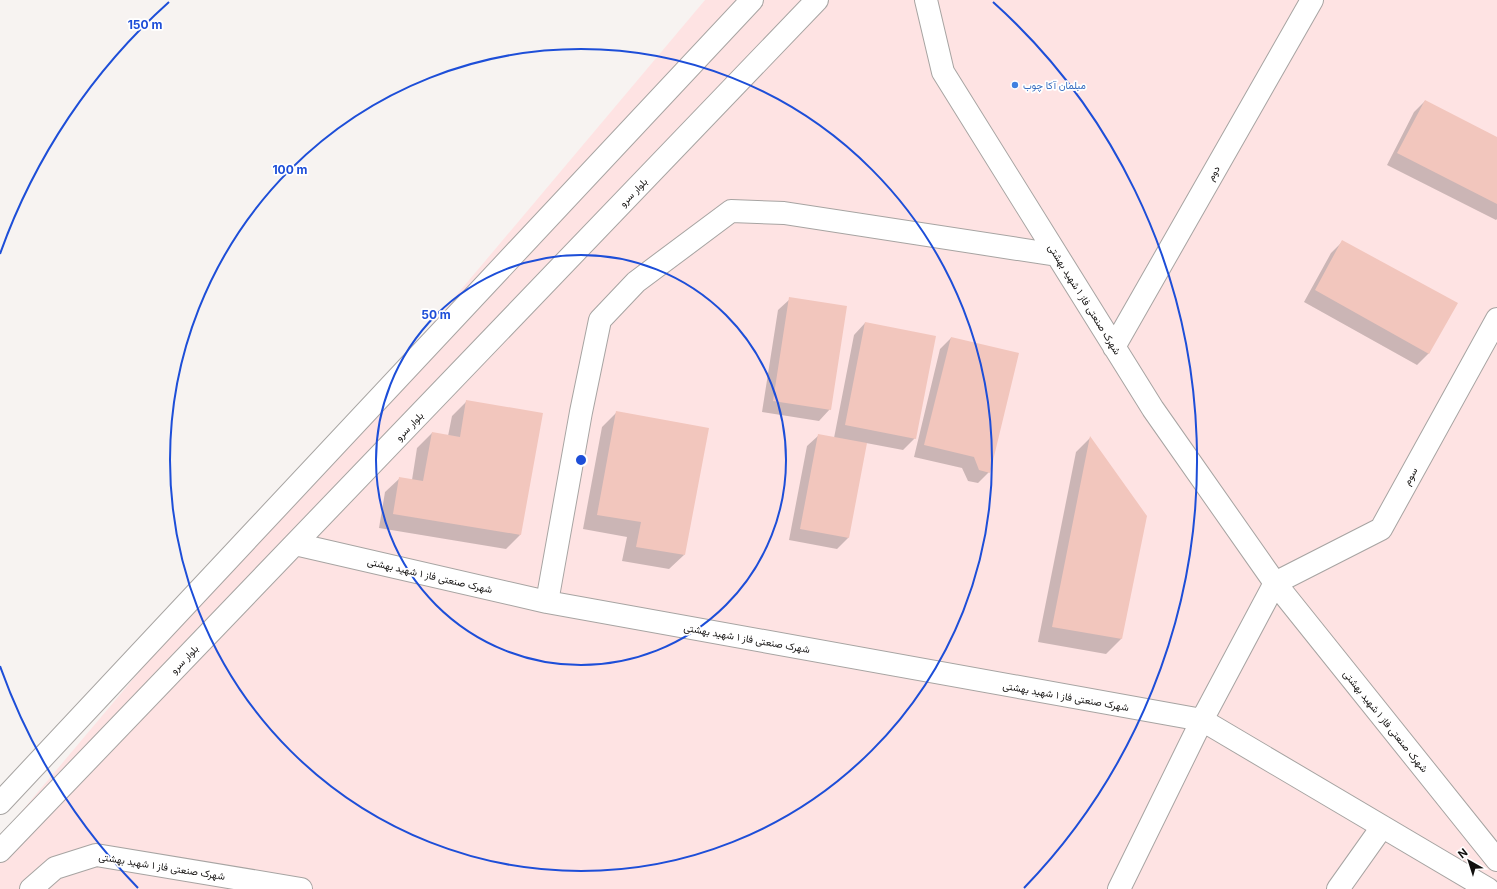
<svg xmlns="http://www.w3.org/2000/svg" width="1497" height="889" font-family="Inter,Vazirmatn,sans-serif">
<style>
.industrial{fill:#fee3e3}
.shadow{fill:#0003}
.building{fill:#f2c6bd}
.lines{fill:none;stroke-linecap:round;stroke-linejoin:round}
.minor-casing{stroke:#a7a4a2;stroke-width:24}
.minor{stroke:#fff;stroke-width:22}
.ring{fill:none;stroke:#1d4ed8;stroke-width:2}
.shop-dot{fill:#3f7fe0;stroke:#fff;stroke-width:1.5}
.labels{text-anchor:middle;stroke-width:3.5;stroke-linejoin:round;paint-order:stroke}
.shop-label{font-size:10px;fill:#366cbe;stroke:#fff;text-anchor:start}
.street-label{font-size:10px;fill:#12100f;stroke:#fff}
.centre{fill:#1d4ed8;stroke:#fff;stroke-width:2}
.ring-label{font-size:12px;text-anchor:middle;font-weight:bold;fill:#1d4ed8;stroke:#fff;stroke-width:3.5;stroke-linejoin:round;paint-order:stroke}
</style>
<rect width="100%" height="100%" fill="#f7f3f1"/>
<path class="industrial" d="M705 0H1497V889H0V837Z"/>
<path class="shadow" d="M1425 101 1497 138V219L1496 220 1387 165 1414 112Z
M1343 241 1429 353 1417 365 1304 302 1331 253Z
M790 299 830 409 819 421 762 412 778 310Z
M865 323 915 438 903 450 866 443 848 538 837 549 789 540 807 446 819 435 834 438 854 335Z
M951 338 989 472 978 483 968 481 962 468 914 457 940 349Z
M466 402 520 535 506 549 379 528 385 492 400 478 412 480 417 448 432 433 448 436 452 416Z
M616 413 684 555 669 569 622 561 627 537 583 529 602 427Z
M1090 438 1146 517 1121 639 1106 654 1038 642 1076 452Z"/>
<path class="building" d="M1425 100 1497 137V204L1397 153Z
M1342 240 1458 303 1429 354 1315 290Z
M789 297 847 306 831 410 773 401Z
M865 322 936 336 916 439 845 425Z
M951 337 1019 353 990 473 979 470 974 457 924 445Z
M466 400 543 413 521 535 393 514 399 477 423 481 432 432 460 437Z
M616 411 709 428 685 555 636 547 641 522 597 515Z
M818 434 867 443 849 538 800 529Z
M1090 436 1147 516 1122 639 1052 627Z"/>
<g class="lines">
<defs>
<path id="minor" d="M926 0 943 72 1153 409 1275 583 1497 860
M1114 347 1312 0
M295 544 547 602 1202 720 1488 889
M547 602 581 412 600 320 636 282 731 211 784 213 1057 255
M0 803 752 0
M0 851 817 0
M31 889 55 868 96 855 301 889
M1119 889 1202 720 1275 583 1381 529 1497 319
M1338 889 1382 827"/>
</defs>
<use href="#minor" class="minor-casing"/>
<use href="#minor" class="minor"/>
</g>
<g class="ring">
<circle cx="581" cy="460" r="205"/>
<circle cx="581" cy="460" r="411"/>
<path d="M138 888A616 616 0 0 1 0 666M0 254A616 616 0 0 1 169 2M993 2A616 616 0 0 1 1024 888"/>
</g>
<circle class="shop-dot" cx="1015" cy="85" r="4"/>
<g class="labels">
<g class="shop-label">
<text x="1023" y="89">مبلمان آکا چوب</text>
</g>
<g class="street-label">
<text transform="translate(1213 173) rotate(-60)" y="4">دوم</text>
<text transform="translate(633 192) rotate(-46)" y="4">بلوار سرو</text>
<text transform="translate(1085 299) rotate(58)" y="4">شهرک صنعتی فاز ۱ شهید بهشتی</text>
<text transform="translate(409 426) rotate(-46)" y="4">بلوار سرو</text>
<text transform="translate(1410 476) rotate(-61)" y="4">سوم</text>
<text transform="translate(430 575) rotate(13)" y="4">شهرک صنعتی فاز ۱ شهید بهشتی</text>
<text transform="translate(747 638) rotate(10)" y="4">شهرک صنعتی فاز ۱ شهید بهشتی</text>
<text transform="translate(184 659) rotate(-46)" y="4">بلوار سرو</text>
<text transform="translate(1066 696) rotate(10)" y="4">شهرک صنعتی فاز ۱ شهید بهشتی</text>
<text transform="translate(1386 721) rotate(51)" y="4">شهرک صنعتی فاز ۱ شهید بهشتی</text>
<text transform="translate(162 866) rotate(9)" y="4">شهرک صنعتی فاز ۱ شهید بهشتی</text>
</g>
</g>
<circle cx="581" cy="460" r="6" class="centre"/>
<g class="ring-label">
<text x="145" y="29">150 m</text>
<text x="290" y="174">100 m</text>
<text x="436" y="319">50 m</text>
</g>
<g transform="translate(1469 861) rotate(321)" stroke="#ffffff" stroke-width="3" paint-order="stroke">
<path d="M0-3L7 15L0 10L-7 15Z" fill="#12100f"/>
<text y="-6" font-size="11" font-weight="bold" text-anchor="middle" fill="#12100f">N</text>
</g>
</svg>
